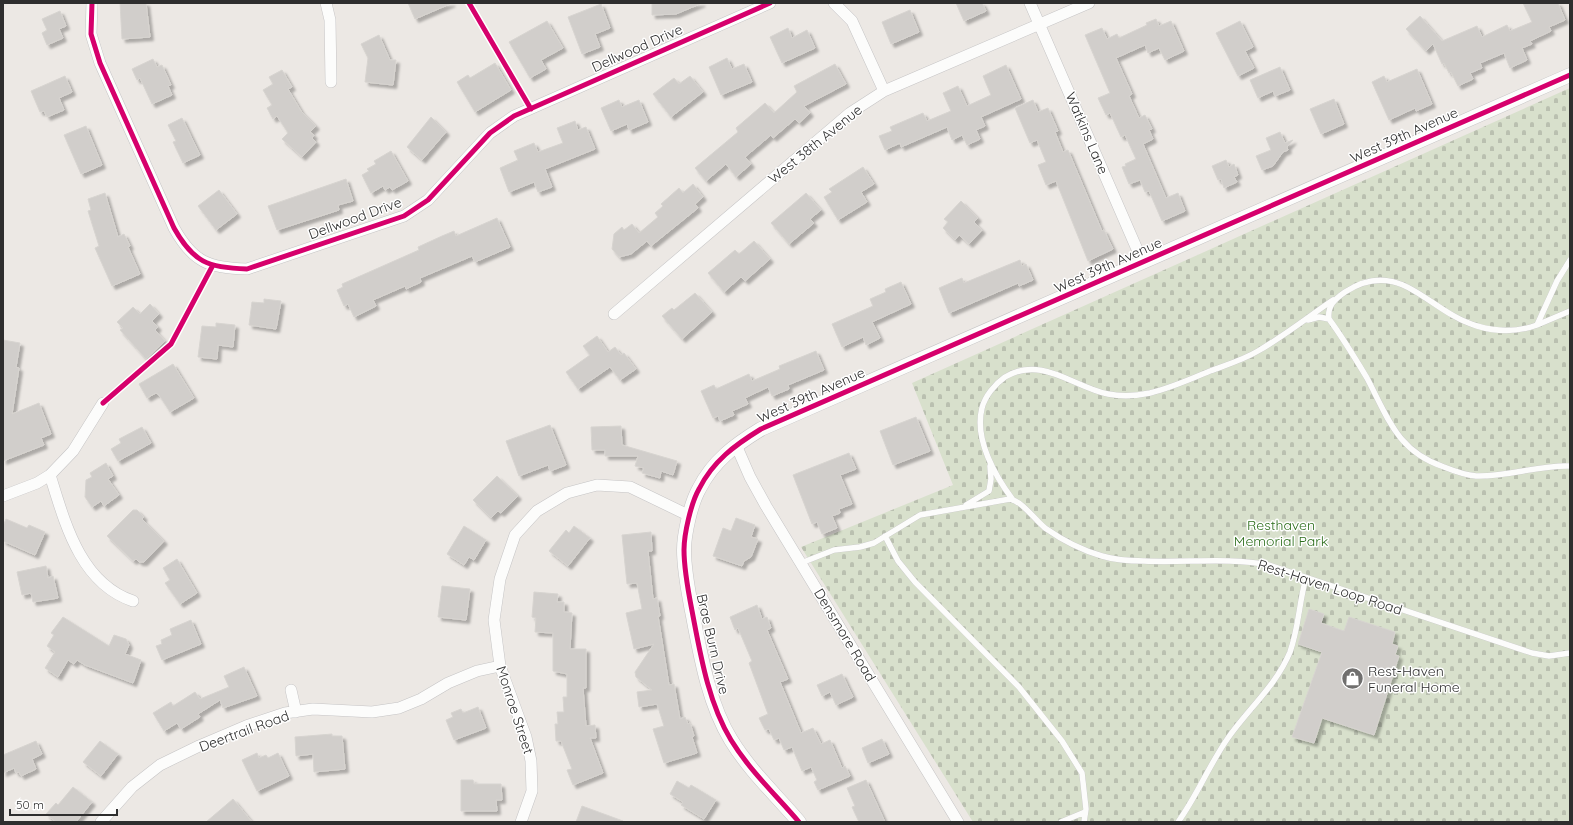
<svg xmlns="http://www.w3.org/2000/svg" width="1573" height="825" font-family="Quicksand,sans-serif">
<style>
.cemetery{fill:url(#cemetery-stones)}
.building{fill:#d1cecb;stroke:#d7d4d0;filter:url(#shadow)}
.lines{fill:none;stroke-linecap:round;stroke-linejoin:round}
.service-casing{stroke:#c5c4c5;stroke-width:6}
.minor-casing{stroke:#c5c4c5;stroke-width:12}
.tertiary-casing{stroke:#c5c4c5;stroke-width:15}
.service{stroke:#fcfcfb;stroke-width:5.5}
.minor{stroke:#fcfcfb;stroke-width:11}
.tertiary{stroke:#fcfcfb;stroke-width:14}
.cycleway-casing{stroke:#fff;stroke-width:8}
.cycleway{stroke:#d6006c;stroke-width:5}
.labels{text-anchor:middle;stroke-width:3;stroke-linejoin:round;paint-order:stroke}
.street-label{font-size:14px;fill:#2e2e2e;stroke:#fff}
.park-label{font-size:14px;fill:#2c6e1b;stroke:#fff}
.poi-label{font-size:14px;fill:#2e2e2e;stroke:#fff;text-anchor:start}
</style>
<defs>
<pattern id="cemetery-stones" width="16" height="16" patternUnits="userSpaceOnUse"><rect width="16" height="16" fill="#d8e0cc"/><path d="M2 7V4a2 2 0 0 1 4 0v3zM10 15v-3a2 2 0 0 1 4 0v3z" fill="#bac0b0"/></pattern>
<filter id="shadow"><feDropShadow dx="3.5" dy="3.5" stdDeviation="1" flood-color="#0004"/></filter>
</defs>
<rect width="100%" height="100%" fill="#ece8e4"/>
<path class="cemetery" d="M1570 88V822H973L801 547 953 485 912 383Z"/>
<path class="building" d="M120 3H146L150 37 122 39Z
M408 3H452L415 19Z
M652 3H702L676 14 652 15Z
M956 3H982L986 11 964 21Z
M1523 3H1558L1565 20 1549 27 1551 31 1530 41 1532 44 1522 48 1527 60 1510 68 1504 53 1480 63 1482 68 1470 73 1473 79 1458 86 1451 72 1449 73 1444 63 1442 64 1433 44 1426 51 1406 29 1420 16 1442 41 1477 26 1482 37 1507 25 1510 31 1532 22Z
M601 4 610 28 595 34 600 47 582 54 568 17Z
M910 10 919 32 891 44 882 22Z
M60 11 66 26 59 29 63 38 47 45 42 33 47 30 42 19Z
M1156 19 1159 26 1171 21 1184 51 1165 60 1159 48 1148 53 1145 45 1116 58 1132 94 1129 96 1139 118 1145 115 1152 129 1149 130 1153 139 1143 144 1166 198 1178 193 1185 211 1162 221 1149 191 1145 192 1140 180 1129 184 1122 167 1126 166 1125 164 1136 159 1125 135 1121 137 1110 113 1106 115 1098 98 1110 93 1085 35 1102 28 1107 39 1117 34 1119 38 1147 25 1146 23Z
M547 21 563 48 541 60 546 69 530 78 509 42Z
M1240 21 1253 47 1245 51 1254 68 1238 76 1216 33Z
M788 28 792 38 807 30 815 48 782 63 770 37Z
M379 35 390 60H396L393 85 365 82 368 58 361 44Z
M727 58 732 69 744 64 752 82 721 95 709 67Z
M153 59 157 67 162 65 171 85 168 86 172 95 152 104 140 78 137 80 132 69Z
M495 63 511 90 475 112 457 82 468 75 470 78Z
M835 64 846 84 804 106 810 113 799 123 795 119 773 138 771 135 745 157 751 164 736 177 726 164 706 181 695 168 738 132 736 128 765 103 774 113 797 92 794 86Z
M1006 65 1021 99 981 117 985 126 976 130 980 139 967 145 962 135 952 140 947 127 901 147 900 143 885 150 879 136 892 131 890 127 923 113 927 121 951 111 943 93 958 86 967 106 991 95 983 76Z
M1280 67 1290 90 1275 96 1273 91 1258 98 1250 80Z
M1417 69 1432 104 1416 111 1415 108 1389 120 1372 82 1384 76 1387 82Z
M282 70 292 87 288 89 301 111 316 126 310 132 314 135 312 138 316 142 302 157 282 139 288 133 277 116 273 119 267 108 272 105 263 90 273 84 269 77Z
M65 76 72 92 59 98 64 110 47 117 44 111 40 112 31 91Z
M690 76 703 92 671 117 653 94 674 78 679 84Z
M1334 99 1344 124 1321 134 1310 109Z
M619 100 622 107 639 100 648 122 629 130 627 124 611 131 601 108Z
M1033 100 1038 112 1048 108 1058 131 1055 132 1063 152 1068 150 1102 231 1104 230 1113 249 1088 261 1056 181 1046 185 1038 165 1046 162 1037 140 1030 143 1015 108Z
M431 117 446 132 422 160 407 147Z
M182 118 200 155 183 163 173 142 176 141 168 125Z
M575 121 578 130 586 127 595 149 545 169 552 187 538 192 534 182 509 192 500 168 518 160 514 151 534 143 538 152 563 143 557 128Z
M86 126 102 165 81 174 64 135Z
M1280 132 1285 143 1293 140 1287 147 1288 150 1283 152 1273 166 1262 170 1256 156 1271 150 1266 138Z
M391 151 408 181 392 190 390 187 385 190 383 186 371 193 362 175 369 171 367 169 376 164 374 161Z
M1226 160 1229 167 1234 164 1238 175 1234 177 1237 182 1224 188 1221 179 1218 180 1212 166Z
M863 167 874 184 861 192 867 202 838 220 824 197 832 192 829 189Z
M346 179 353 201 338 205 339 210 277 230 268 206Z
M693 184 703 197 695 204 698 208 651 246 647 241 631 254 619 257 612 249 614 234 622 227 624 230 632 224 639 233 658 217 655 213 663 206 661 204 679 188 683 193Z
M219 190 237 214 216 230 198 206Z
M105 193 118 237 124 234 130 246 128 247 140 274 112 286 95 248 99 246 88 211 91 210 88 199Z
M806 193 821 210 810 219 814 223 789 244 771 223Z
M961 201 978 218 974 222 982 230 969 244 959 235 955 240 943 228 948 222 944 219Z
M497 218 510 247 475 262 472 256 420 278 421 282 406 289 405 286 373 300 376 306 354 317 348 304 344 306 337 290 343 287 342 284 419 250 418 247 442 236 454 231 456 236Z
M754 241 770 259 745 281 741 277 724 292 708 273 735 250 739 254Z
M1020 260 1022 266 1026 264 1033 280 1019 286 1018 283 949 313 939 288 962 278 964 283Z
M901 282 911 304 872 322 880 338 866 345 863 337 842 347 832 324 873 306 870 299 886 292 885 289Z
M695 293 712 312 682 339 662 316 672 308 674 310Z
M264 299 281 301 276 329 249 325 252 302 264 303Z
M150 304 159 314 152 321 158 327 155 330 165 341 146 359 120 330 123 328 117 322 133 307 140 314Z
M216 323 235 325 233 347 218 345 217 359 198 357 202 326 216 327Z
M597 336 608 352 615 347 621 355 624 353 636 369 620 380 610 367 578 389 566 372 590 355 583 346Z
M3 340 20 343 16 367 19 368 12 414 39 403 51 434 41 438 44 445 3 461Z
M816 351 824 370 788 385 789 389 772 396 768 387 745 398 748 404 732 411 734 415 720 421 718 416 713 418 701 391 714 385 716 389 749 374 752 381 780 369 779 366Z
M173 364 194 398 170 412 159 395 156 393 147 398 139 384Z
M916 417 930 451 893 465 880 431Z
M550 425 566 465 550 471 548 465 519 476 506 441Z
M621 426 622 445 677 461 673 475 661 471 660 478 642 473 644 468 635 466 638 456H605V450H592L591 427Z
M142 427 151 443 118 461 111 449 121 443 119 439Z
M849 453 856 469 840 475 852 504 839 509 840 513 832 516 837 528 822 534 817 522 812 524 793 475Z
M106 463 113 476 108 479 119 495 104 506 101 501 92 507 85 497 86 480 92 477 90 473Z
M497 476 518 496 501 513 498 511 491 518 473 500Z
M133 510H137L144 517 142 519 164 541 144 562H139L136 559 133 561 107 536Z
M736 518 755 525 751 537 758 539 751 557 744 561 742 566 713 556 723 528 731 531Z
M6 519 27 528 29 525 45 532 35 555 3 541V526Z
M464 526 486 540 474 560 469 557 464 565 447 554Z
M574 526 590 538 568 566 549 551 566 530 569 533Z
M651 532 652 551H648L653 599 657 598 660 616H658L669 685 674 684 680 719 685 717 688 724 690 723 694 736 692 737 697 753 664 763 653 729 664 726 657 704 639 707 637 692 652 690 636 677 635 672 654 644 634 649 626 613 642 609 637 583 627 584 622 535Z
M177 559 197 593 180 604 165 583 170 580 163 568Z
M46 566 48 578 53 576 58 598 33 602 31 593 22 595 17 572Z
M442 586 470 589 466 620 438 617Z
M534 592 558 594 557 602H564V612L572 613 570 649H586V688H583L586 726 595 725 596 738H590L603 773 573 785 567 770 572 769 561 741H556L555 724H558L557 712H564L563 697H567V674L553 671V633L535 632 536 618 532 617Z
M757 605 762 619 767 617 771 628 767 630 788 679 780 682 801 733 813 728 821 744 830 740 842 768 845 766 850 776 818 790 814 782 817 780 811 767 802 771 792 747 784 750 779 738 774 740 769 729 765 730 759 718 768 714 749 663 752 661 738 628 735 630 730 617Z
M1309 609 1324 614 1321 623 1344 631 1349 617 1395 632 1392 644 1398 646 1395 655 1399 656 1374 735 1322 718 1314 743 1292 737 1322 652 1298 644Z
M63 617 109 646 114 635 126 639 129 645 125 654 141 660 133 683 85 665 77 660 74 664 68 660 58 677 45 668 55 652 47 646 54 635 51 633Z
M191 620 201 644 162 660 156 646 162 644 161 640 172 635 170 629Z
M244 667 257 696 223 708 220 700 198 714 200 717 181 729 177 723 164 731 153 713 171 702 173 706 195 692 200 699 229 687 224 676Z
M842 674 853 697 836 705 830 692 822 696 817 685Z
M478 707 486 728 454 740 446 720 453 717 451 713 461 709 463 713Z
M332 734V736H342L345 769 314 772 313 754 296 756 295 737Z
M882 739 889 754 868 763 862 748Z
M36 741 42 754 32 759 36 769 21 776 19 772 16 773 14 768 3 773V755Z
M100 741 118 754 101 776 83 762Z
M257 753 259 758 266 755 268 758 278 753 289 776 257 791 242 760Z
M461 780H473L474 784H501L502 800H496L497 811H461Z
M866 780 885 822H859L852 807 855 806 847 788Z
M677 781 689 788 691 785 716 800 704 819 681 805 683 802 670 794Z
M73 787 92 802 76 822H56L46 814 56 803 58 805Z
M233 799 252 822H206Z
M582 806 623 821V822H576Z"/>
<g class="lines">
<defs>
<path id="service" d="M1570 260 1557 281 1537 325C1518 332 1497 332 1477 326 1428 312 1400 256 1345 292 1335 299 1327 306 1329 319 1343 338 1355 358 1367 378 1388 418 1397 451 1444 467 1454 471 1465 475 1476 476 1508 477 1538 465 1570 466
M1308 320 1319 317 1329 319
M1537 325 1570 311
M1013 500C995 476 974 439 982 408 985 396 995 384 1005 377 1042 355 1073 387 1108 394 1123 397 1136 396 1150 393 1171 388 1191 379 1210 371 1226 365 1243 360 1258 351 1284 336 1308 317 1333 300
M966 505 989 491 991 479 990 466
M885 536 898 561 915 582 1019 687 1062 741 1082 773 1086 809 1084 822
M801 563 834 550 860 547 874 543 920 515 1010 499C1023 502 1034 519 1045 528 1062 540 1081 550 1102 556 1115 560 1130 561 1144 561 1186 563 1228 557 1269 565L1532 653 1549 656 1570 653
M1061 822 1085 812
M1178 822C1197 796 1209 765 1228 738 1248 709 1276 686 1290 652 1299 627 1299 602 1306 578"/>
<path id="minor" d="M92 3 91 34 100 63 174 228C193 262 208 268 247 269L404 216 428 200 490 133 514 116 770 3
M326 3 330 20 331 82
M834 3 852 21 884 91
M1030 3 1143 263
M614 314 850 113 884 91 1089 3
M736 445 750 477 766 506 958 822
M50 475 73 451 103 403
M3 496 37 483 50 475C65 523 80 583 133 601
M291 690 296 712
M101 822 132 787 160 765 199 746 246 726 285 713 313 709 372 712 399 708 421 699 448 683 477 671 500 666
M521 822 532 791 531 761 526 737 500 666 494 620 500 579 515 535 537 511 567 493 597 485 630 487 690 516"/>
<path id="tertiary" d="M799 822C776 795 750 771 731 740 709 704 701 658 693 616 689 595 684 572 684 550 684 534 691 503 699 489 713 461 735 445 761 429L1570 75"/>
</defs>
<use href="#service" class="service-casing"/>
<use href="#minor" class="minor-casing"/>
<use href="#tertiary" class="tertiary-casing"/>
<use href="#service" class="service"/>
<use href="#minor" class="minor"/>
<use href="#tertiary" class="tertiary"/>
<defs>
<path id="cycleway" d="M92 3 91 34 100 63 174 228C193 262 208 268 247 269L404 216 428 200 490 133 514 116 770 3
M469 3 531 109
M103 403 171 344 213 265
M799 822C776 795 750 771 731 740 709 704 701 658 693 616 689 595 684 572 684 550 684 534 691 503 699 489 713 461 735 445 761 429L1570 75"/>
</defs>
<use href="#cycleway" class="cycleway-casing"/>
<use href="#cycleway" class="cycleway"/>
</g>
<defs>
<symbol id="shop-disc" viewBox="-11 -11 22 22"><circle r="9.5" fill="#706f6e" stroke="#fff"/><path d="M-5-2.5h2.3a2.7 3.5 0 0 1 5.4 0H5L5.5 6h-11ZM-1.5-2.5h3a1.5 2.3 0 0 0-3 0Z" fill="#fff"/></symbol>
</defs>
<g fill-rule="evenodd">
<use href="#shop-disc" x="1340" y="666" width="25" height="25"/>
</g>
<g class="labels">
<g class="street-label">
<text transform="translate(637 48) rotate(-24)" y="5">Dellwood Drive</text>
<text transform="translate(1087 133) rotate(67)" y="5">Watkins Lane</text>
<text transform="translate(1404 135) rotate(-24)" y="5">West 39th Avenue</text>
<text transform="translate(815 144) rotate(-39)" y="5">West 38th Avenue</text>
<text transform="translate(355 218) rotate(-20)" y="5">Dellwood Drive</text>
<text transform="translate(1108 265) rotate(-24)" y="5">West 39th Avenue</text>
<text transform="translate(811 395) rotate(-24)" y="5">West 39th Avenue</text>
<text transform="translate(1330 587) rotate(18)" y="5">Rest-Haven Loop Road</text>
<text transform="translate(845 635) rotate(59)" y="5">Densmore Road</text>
<text transform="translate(713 644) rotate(77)" y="5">Brae Burn Drive</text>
<text transform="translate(515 710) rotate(72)" y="5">Monroe Street</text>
<text transform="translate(244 731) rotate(-20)" y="5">Deertrail Road</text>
</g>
<g class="park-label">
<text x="1281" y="530">Resthaven<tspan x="1281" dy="16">Memorial Park</tspan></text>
</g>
<g class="poi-label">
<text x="1368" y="676">Rest-Haven<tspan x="1368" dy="16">Funeral Home</tspan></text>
</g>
</g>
<rect width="1573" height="825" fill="none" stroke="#2e2e2e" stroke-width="8"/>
<path d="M10 809v6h107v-6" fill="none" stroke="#2e2e2e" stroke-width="2"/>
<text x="16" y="809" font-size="12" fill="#2e2e2e" stroke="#ffffff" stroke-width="3" paint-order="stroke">50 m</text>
</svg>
